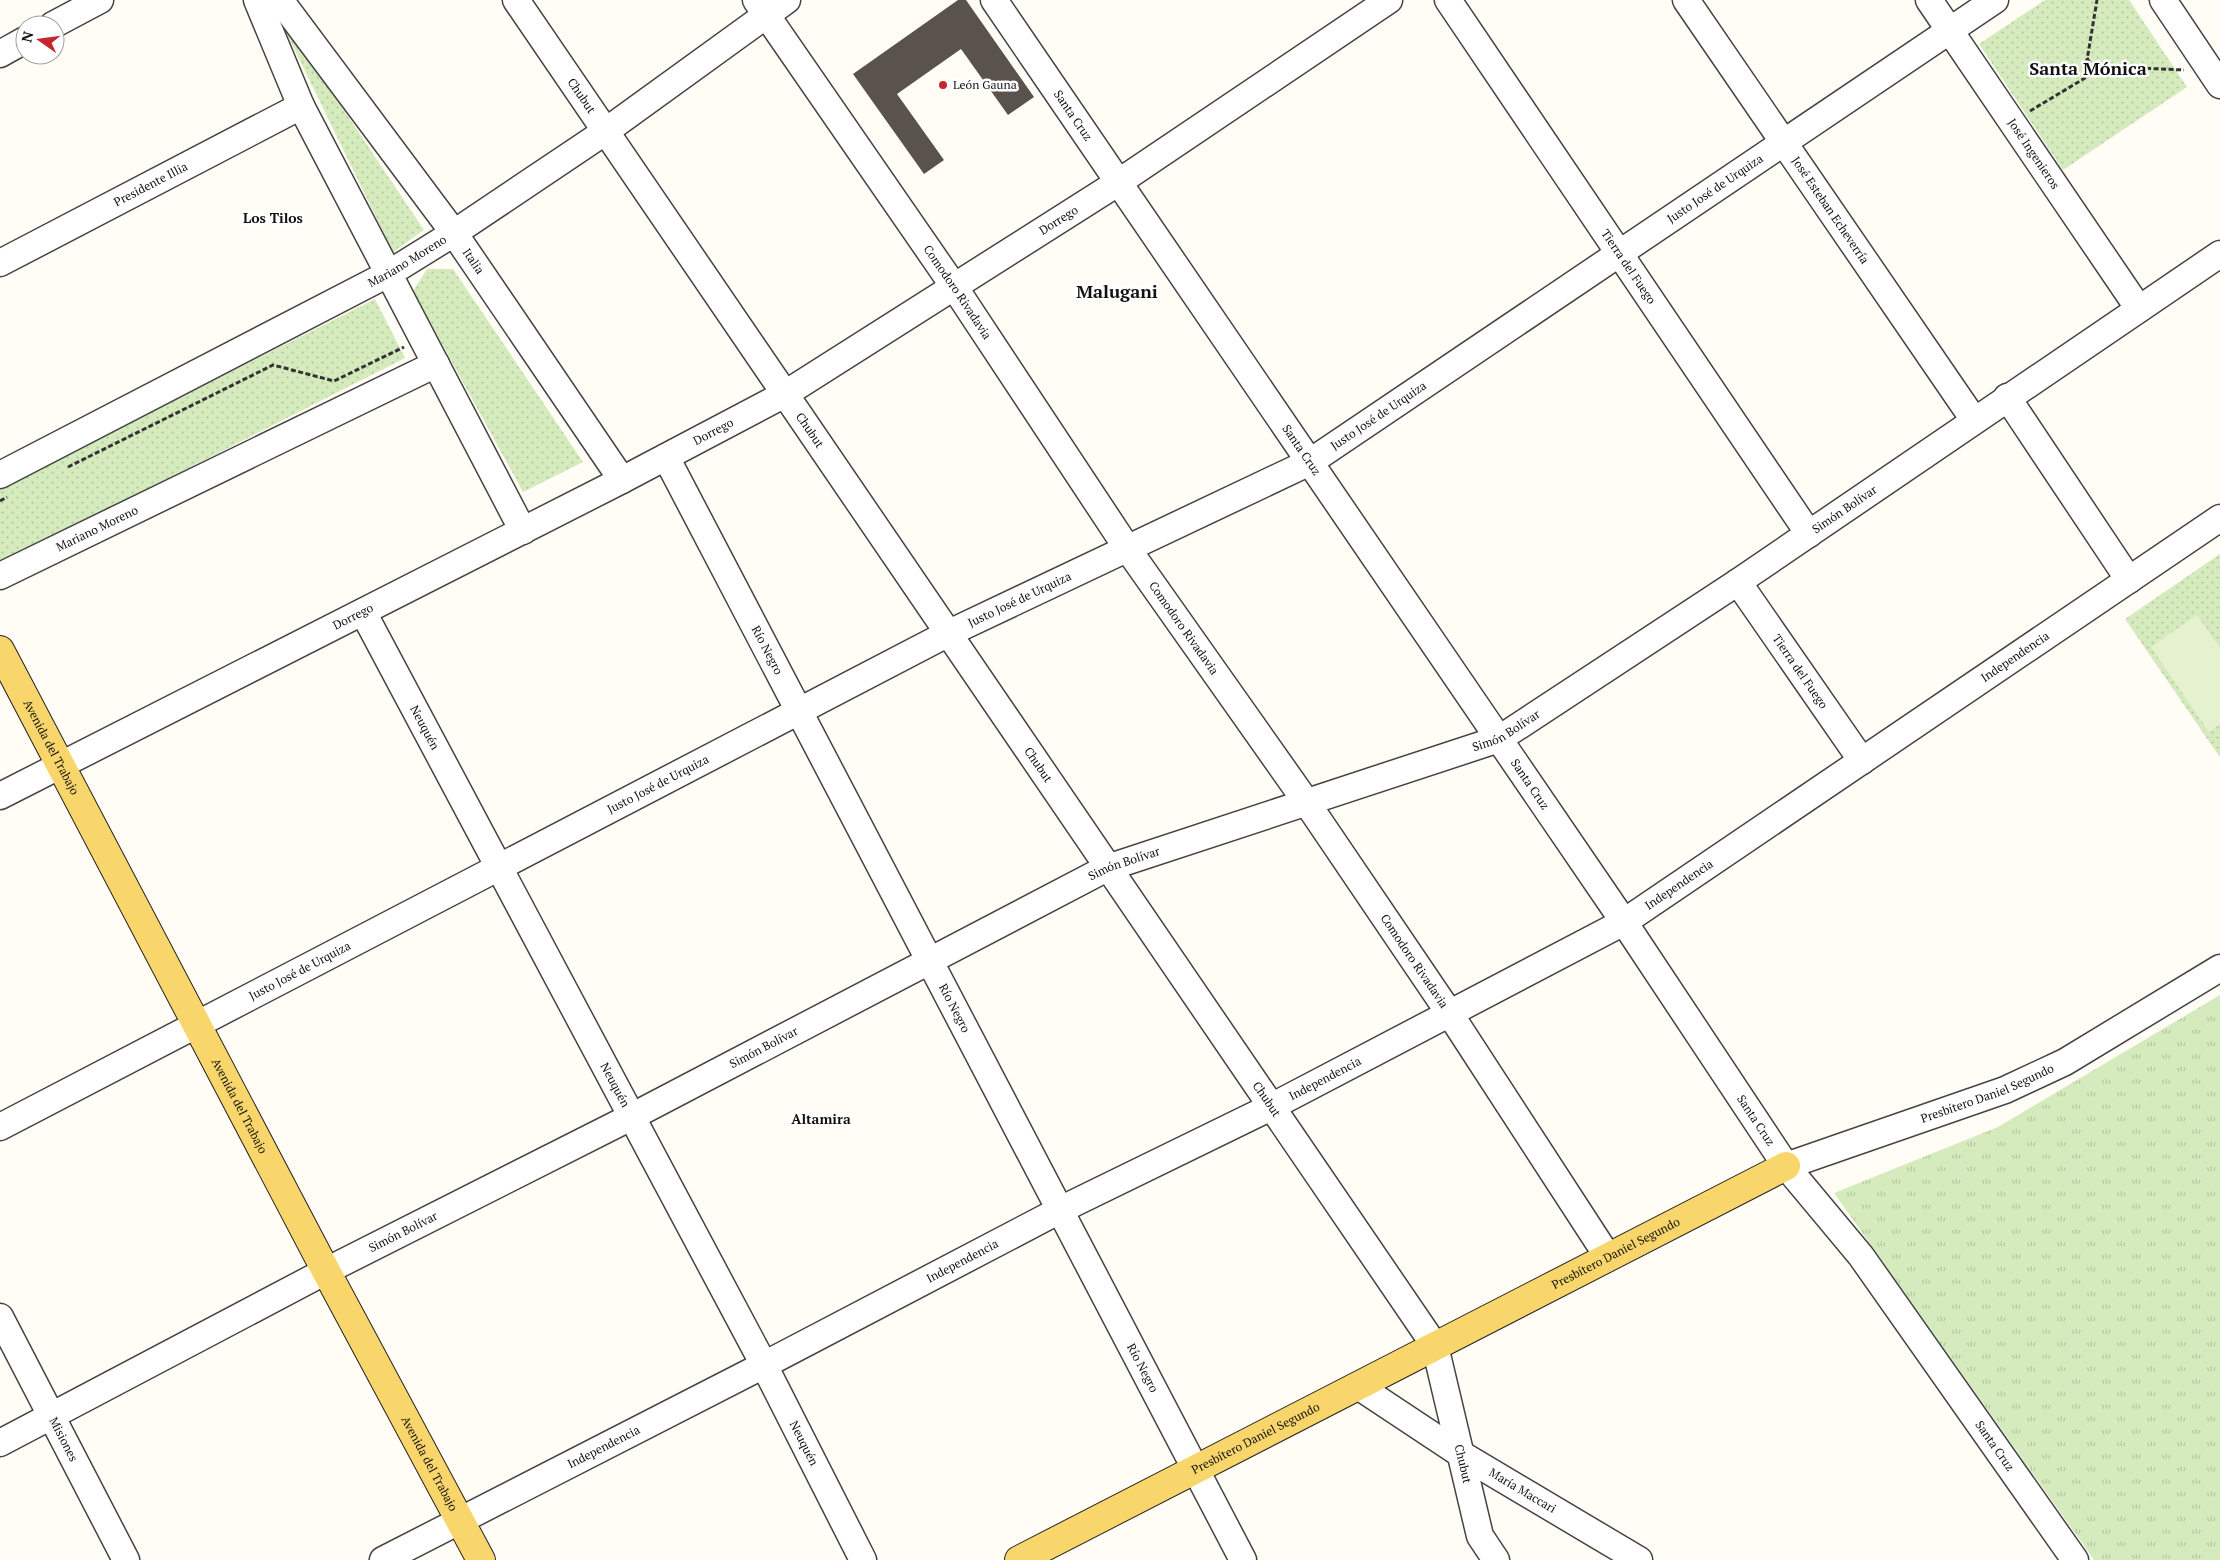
<svg xmlns="http://www.w3.org/2000/svg" width="2220" height="1560" font-family="'PT Serif',serif">
<style>
.grass{fill:url(#grass-tufts)}
.park{fill:url(#park-dots)}
.pitch{fill:#e6f2cf}
.building{fill:#5a524d}
.lines{fill:none;stroke-linecap:round;stroke-linejoin:round}
.minor-casing{stroke:#444;stroke-width:29}
.major-casing{stroke:#222;stroke-width:30}
.path{stroke:#333;stroke-width:3;stroke-dasharray:5 2.5;stroke-linecap:butt}
.minor{stroke:#fff;stroke-width:26}
.major{stroke:#f9d66b;stroke-width:28}
.poi-dot{fill:#c4262e;stroke:#fff;stroke-width:2}
.labels{text-anchor:middle;stroke-width:5;stroke-linejoin:round;paint-order:stroke}
.poi-label{font-size:12px;fill:#111;stroke:#fff;text-anchor:start}
.street-label{font-size:12px;fill:#111;stroke:#fff}
.neighbourhood-label{font-size:14px;font-weight:bold;fill:#111;stroke:#fff}
.district-label{font-size:18px;font-weight:bold;fill:#111;stroke:#fff}
</style>
<defs>
<pattern id="grass-tufts" width="24" height="20" patternUnits="userSpaceOnUse" patternTransform="scale(1.25)"><rect width="24" height="20" fill="#d5ebbd"/><path d="M3 7l-1-3M5 7V3M7 7l1-3M15 17l-1-3M17 17v-4M19 17l1-3" fill="none" stroke="#b6c8a1"/></pattern>
<pattern id="park-dots" width="8" height="8" patternUnits="userSpaceOnUse" patternTransform="scale(1.25)"><rect width="8" height="8" fill="#d5ebbd"/><path d="M2 2h.1M6 6h.1" fill="none" stroke="#b6c8a1" stroke-width="1.8" stroke-linecap="round"/></pattern>
</defs>
<rect width="100%" height="100%" fill="#fffdf5"/>
<path class="grass" d="M2220 995V1560H2094L1834 1193 1998 1127Z"/>
<path class="park" d="M2045 0H2129L2187 87 2063 170 1979 44Z
M271 1 424 230 393 252Z
M427 269H453L583 462 523 492 413 291Z
M375 299 405 358 0 564V489Z
M2220 554V756H2219L2125 619Z"/>
<path class="pitch" d="M2197 615 2220 648V724L2209 732 2151 647Z"/>
<path class="building" d="M958 0H966L1034 97 1008 115 961 49 897 94 944 160 924 174 853 74Z"/>
<g class="lines">
<defs>
<g id="minor">
<path d="M257 0 301 106 523 531"/>
<path id="s1" d="M280 0 454 233 622 480"/>
<path id="s2" d="M516 0 1435 1346 1480 1536 1496 1560"/>
<path id="s3" d="M756 0 955 288 1127 548 1307 803 1450 1014 1608 1257"/>
<path id="s4" d="M994 0 1624 922 1786 1166 1861 1256 2075 1560"/>
<path id="s5" d="M1448 0 1809 534"/>
<path id="s6" d="M1686 0 1974 420"/>
<path id="s7" d="M1929 0 2139 309"/>
<path d="M2163 0 2220 85"/>
<path d="M53 25 100 0"/>
<path d="M0 54 25 40"/>
<path id="s8" d="M0 263 301 106"/>
<path d="M2007 397 2129 580"/>
<path id="s9" d="M666 457 1243 1560"/>
<path id="s10" d="M0 475 388 274 454 233 606 131 787 0"/>
<path id="s11" d="M0 576 436 364"/>
<path id="s12" d="M1738 582 1862 761"/>
<path id="s13" d="M363 612 764 1365 863 1560"/>
<path id="s14" d="M0 796 622 480 785 394 1119 182 1389 0"/>
<path id="s15" d="M0 1127 947 634 1310 462 1995 0"/>
<path id="s16" d="M1786 1166 2005 1090 2065 1062 2220 968"/>
<path id="s17" d="M0 1317 126 1560"/>
<path id="s18" d="M1358 1386 1459 1453 1639 1560"/>
<path id="s19" d="M0 1443 326 1271 631 1117 1107 868 1499 739 1738 582 2220 254"/>
<path id="s20" d="M383 1560 764 1365 1060 1210 1271 1107 1624 922 2220 518"/>
</g>
<g id="major">
<path id="s21" d="M0 650 326 1271 481 1560"/>
<path id="s22" d="M1019 1560 1786 1166"/>
</g>
</defs>
<use href="#minor" class="minor-casing"/>
<use href="#major" class="major-casing"/>
<path class="path" d="M2087 58 2095 72
M2084 78 2097 0
M2030 111 2095 72 2117 67 2184 70
M68 467 273 365 334 381 404 347
M0 501 7 497"/>
<use href="#minor" class="minor"/>
<use href="#major" class="major"/>
</g>
<circle class="poi-dot" cx="943" cy="85" r="5"/>
<g class="labels">
<g class="poi-label">
<text x="953" y="89">León Gauna</text>
</g>
<g class="street-label">
<text dy="4" stroke="none"><textPath href="#s2" startOffset="116">Chubut</textPath></text>
<text dy="4" stroke="none"><textPath href="#s4" startOffset="140">Santa Cruz</textPath></text>
<text dy="4" stroke="none"><textPath href="#s7" startOffset="186">José Ingenieros</textPath></text>
<text dy="4" stroke="none"><textPath href="#s8" startOffset="170">Presidente Illia</textPath></text>
<text dy="4" stroke="none"><textPath href="#s15" startOffset="1958">Justo José de Urquiza</textPath></text>
<text dy="4" stroke="none"><textPath href="#s6" startOffset="255">José Esteban Echeverría</textPath></text>
<text dy="4" stroke="none"><textPath href="#s14" startOffset="1206">Dorrego</textPath></text>
<text dy="4" stroke="none"><textPath href="#s10" startOffset="460">Mariano Moreno</textPath></text>
<text dy="4" stroke="none"><textPath href="#s1" startOffset="325">Italia</textPath></text>
<text dy="4" stroke="none"><textPath href="#s5" startOffset="322">Tierra del Fuego</textPath></text>
<text dy="4" stroke="none"><textPath href="#s3" startOffset="355">Comodoro Rivadavia</textPath></text>
<text dy="4" stroke="none"><textPath href="#s15" startOffset="1552">Justo José de Urquiza</textPath></text>
<text dy="4" stroke="none"><textPath href="#s14" startOffset="801">Dorrego</textPath></text>
<text dy="4" stroke="none"><textPath href="#s2" startOffset="521">Chubut</textPath></text>
<text dy="4" stroke="none"><textPath href="#s4" startOffset="545">Santa Cruz</textPath></text>
<text dy="4" stroke="none"><textPath href="#s19" startOffset="2075">Simón Bolívar</textPath></text>
<text dy="4" stroke="none"><textPath href="#s11" startOffset="108">Mariano Moreno</textPath></text>
<text dy="4" stroke="none"><textPath href="#s15" startOffset="1148">Justo José de Urquiza</textPath></text>
<text dy="4" stroke="none"><textPath href="#s14" startOffset="396">Dorrego</textPath></text>
<text dy="4" stroke="none"><textPath href="#s3" startOffset="760">Comodoro Rivadavia</textPath></text>
<text dy="4" stroke="none"><textPath href="#s9" startOffset="218">Río Negro</textPath></text>
<text dy="4" stroke="none"><textPath href="#s20" startOffset="1868">Independencia</textPath></text>
<text dy="4" stroke="none"><textPath href="#s12" startOffset="109">Tierra del Fuego</textPath></text>
<text dy="4" stroke="none"><textPath href="#s13" startOffset="131">Neuquén</textPath></text>
<text dy="4" stroke="none"><textPath href="#s19" startOffset="1670">Simón Bolívar</textPath></text>
<text dy="4" stroke="none"><textPath href="#s21" startOffset="110">Avenida del Trabajo</textPath></text>
<text dy="4" stroke="none"><textPath href="#s2" startOffset="926">Chubut</textPath></text>
<text dy="4" stroke="none"><textPath href="#s15" startOffset="742">Justo José de Urquiza</textPath></text>
<text dy="4" stroke="none"><textPath href="#s4" startOffset="950">Santa Cruz</textPath></text>
<text dy="4" stroke="none"><textPath href="#s19" startOffset="1265">Simón Bolívar</textPath></text>
<text dy="4" stroke="none"><textPath href="#s20" startOffset="1462">Independencia</textPath></text>
<text dy="4" stroke="none"><textPath href="#s3" startOffset="1165">Comodoro Rivadavia</textPath></text>
<text dy="4" stroke="none"><textPath href="#s15" startOffset="338">Justo José de Urquiza</textPath></text>
<text dy="4" stroke="none"><textPath href="#s9" startOffset="622">Río Negro</textPath></text>
<text dy="4" stroke="none"><textPath href="#s19" startOffset="860">Simón Bolívar</textPath></text>
<text dy="4" stroke="none"><textPath href="#s20" startOffset="1058">Independencia</textPath></text>
<text dy="4" stroke="none"><textPath href="#s13" startOffset="536">Neuquén</textPath></text>
<text dy="4" stroke="none"><textPath href="#s16" startOffset="214">Presbítero Daniel Segundo</textPath></text>
<text dy="4" stroke="none"><textPath href="#s2" startOffset="1331">Chubut</textPath></text>
<text dy="4" stroke="none"><textPath href="#s21" startOffset="515">Avenida del Trabajo</textPath></text>
<text dy="4" stroke="none"><textPath href="#s4" startOffset="1355">Santa Cruz</textPath></text>
<text dy="4" stroke="none"><textPath href="#s19" startOffset="455">Simón Bolívar</textPath></text>
<text dy="4" stroke="none"><textPath href="#s22" startOffset="671">Presbítero Daniel Segundo</textPath></text>
<text dy="4" stroke="none"><textPath href="#s20" startOffset="652">Independencia</textPath></text>
<text dy="4" stroke="none"><textPath href="#s9" startOffset="1028">Río Negro</textPath></text>
<text dy="4" stroke="none"><textPath href="#s17" startOffset="138">Misiones</textPath></text>
<text dy="4" stroke="none"><textPath href="#s22" startOffset="266">Presbítero Daniel Segundo</textPath></text>
<text dy="4" stroke="none"><textPath href="#s13" startOffset="941">Neuquén</textPath></text>
<text dy="4" stroke="none"><textPath href="#s4" startOffset="1759">Santa Cruz</textPath></text>
<text dy="4" stroke="none"><textPath href="#s20" startOffset="248">Independencia</textPath></text>
<text dy="4" stroke="none"><textPath href="#s21" startOffset="920">Avenida del Trabajo</textPath></text>
<text dy="4" stroke="none"><textPath href="#s2" startOffset="1751">Chubut</textPath></text>
<text dy="4" stroke="none"><textPath href="#s18" startOffset="195">María Maccari</textPath></text>
</g>
<g class="neighbourhood-label">
<text x="273" y="223">Los Tilos</text>
<text x="821" y="1124">Altamira</text>
</g>
<g class="district-label">
<text x="2088" y="75">Santa Mónica</text>
<text x="1117" y="298">Malugani</text>
</g>
</g>
<g transform="translate(40 40) rotate(284)"><circle r="24" fill="#ffffff" stroke="#a0a0a0"/>
<path d="M0-4L9 19L0 12L-9 19Z" fill="#c4262e"/>
<text y="-8" font-size="14" font-weight="bold" text-anchor="middle" fill="#111111">N</text>
</g>
</svg>
